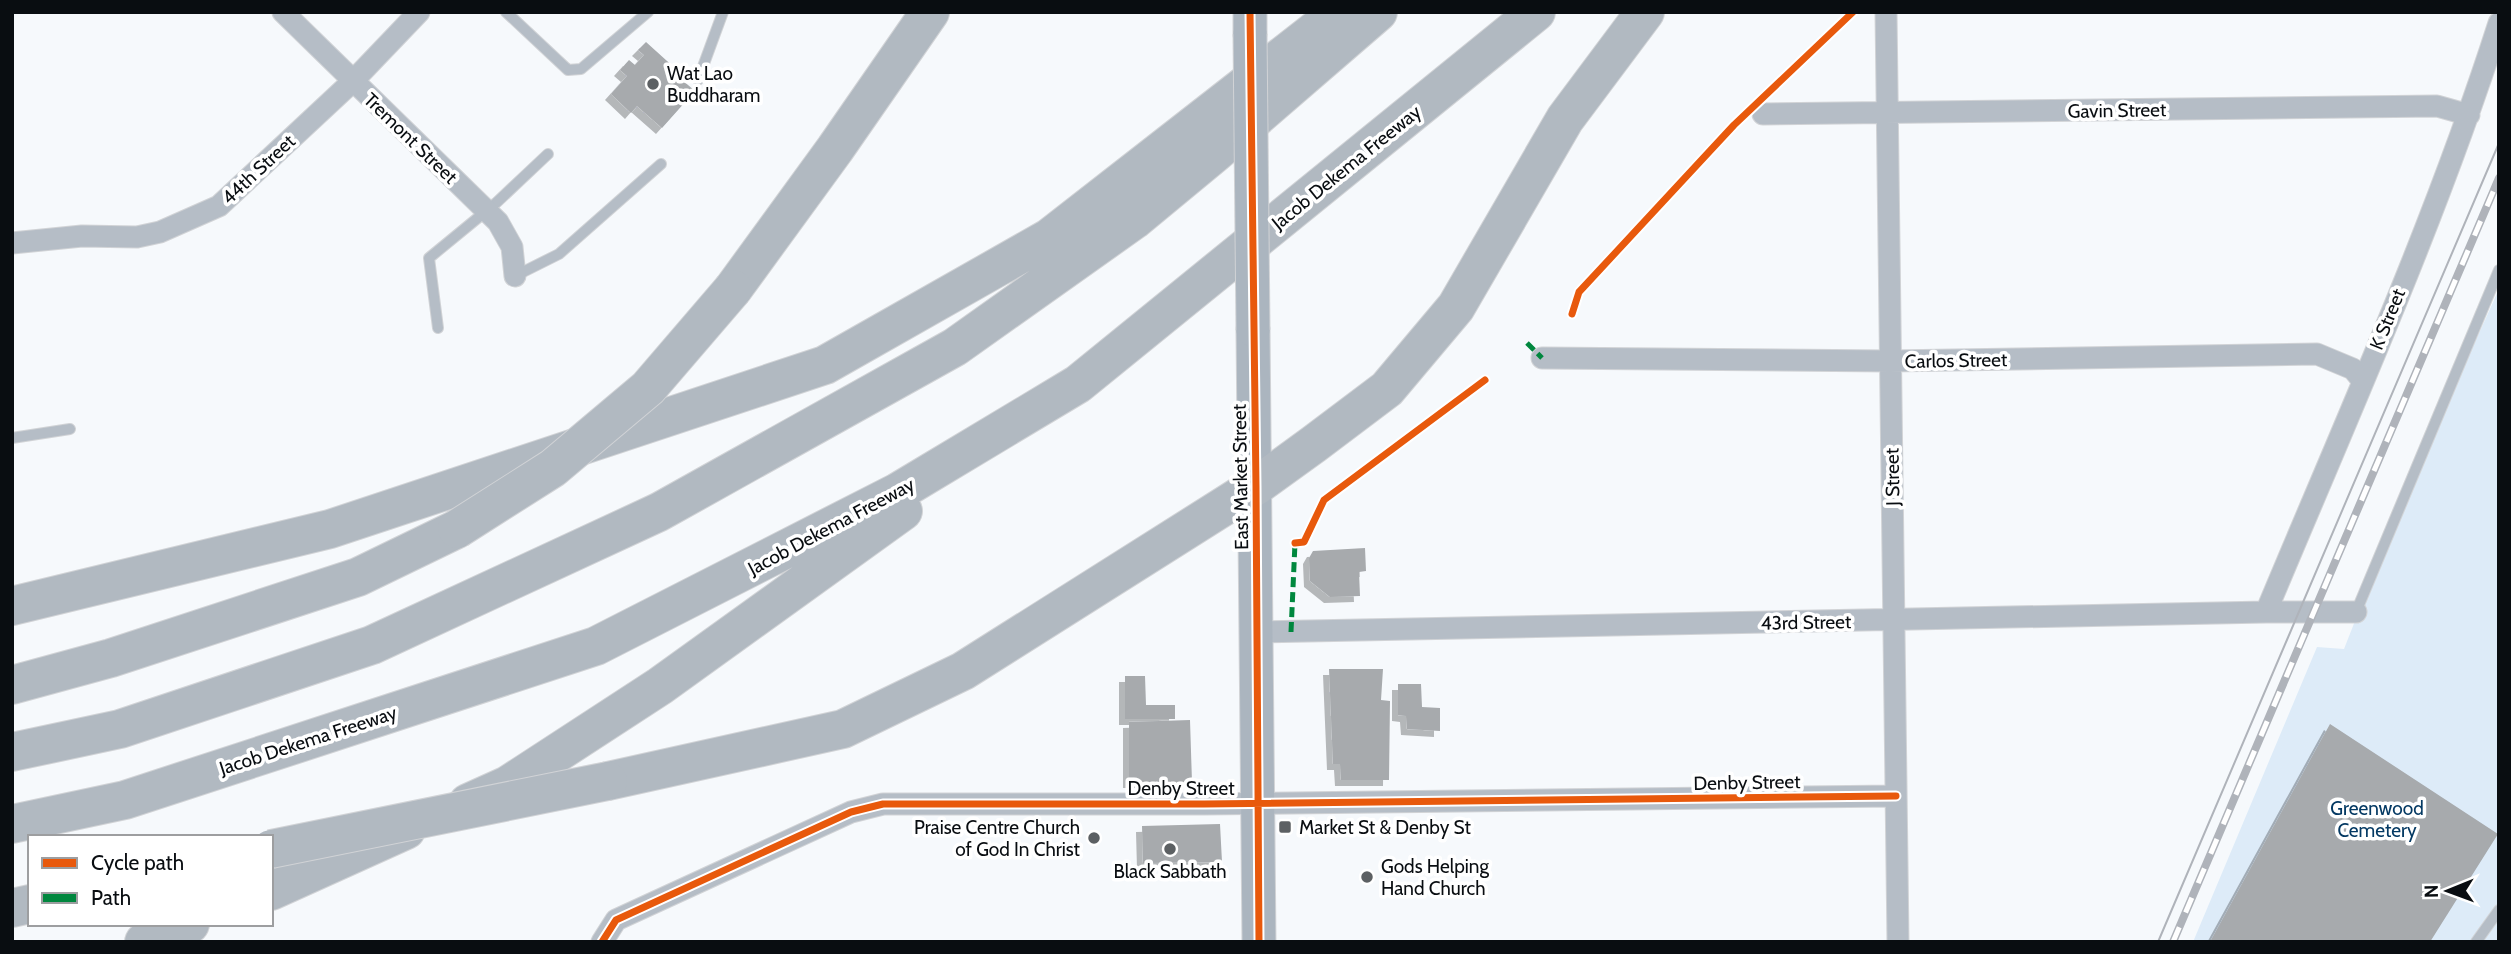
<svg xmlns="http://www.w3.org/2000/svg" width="2511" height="954" font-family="Cabin,sans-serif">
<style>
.green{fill:#ddebf8}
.building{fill:#a7aaad;filter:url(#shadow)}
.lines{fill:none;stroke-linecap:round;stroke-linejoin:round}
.lane-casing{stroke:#d1d3d6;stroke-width:12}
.street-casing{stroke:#d1d3d6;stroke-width:23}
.primary-casing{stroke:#d1d3d6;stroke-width:35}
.highway-casing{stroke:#d1d3d6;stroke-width:40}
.lane{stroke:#b5bdc6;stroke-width:10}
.street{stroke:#b5bdc6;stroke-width:21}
.primary{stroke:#abb5bf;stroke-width:33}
.highway{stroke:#b1b9c1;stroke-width:38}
.tram{stroke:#afb3ba;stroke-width:2}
.rail-casing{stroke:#afb3ba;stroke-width:8}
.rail{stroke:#fff;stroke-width:5;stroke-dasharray:16;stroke-linecap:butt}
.primary-bridge-casing{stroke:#d1d3d6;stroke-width:35;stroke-linecap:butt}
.highway-bridge-casing{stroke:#d1d3d6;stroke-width:40;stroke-linecap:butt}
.primary-bridge{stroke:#abb5bf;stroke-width:33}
.highway-bridge{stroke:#b1b9c1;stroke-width:38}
.quiet{stroke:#00873e;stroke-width:5;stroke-dasharray:10 5;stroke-linecap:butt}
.cycleway-casing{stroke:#fff;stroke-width:11}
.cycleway{stroke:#e8590c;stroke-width:7}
.poi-dot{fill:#5c6063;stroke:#fff;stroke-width:2.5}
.labels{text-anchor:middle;stroke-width:7;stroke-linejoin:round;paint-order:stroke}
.poi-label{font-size:19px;fill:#090d11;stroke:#fff;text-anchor:start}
.street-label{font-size:19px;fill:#090d11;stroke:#fff}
.park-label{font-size:19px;fill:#043963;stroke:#fff}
</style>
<defs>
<filter id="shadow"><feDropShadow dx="-6" dy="6" stdDeviation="0" flood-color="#0004"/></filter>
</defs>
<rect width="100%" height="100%" fill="#f6f9fc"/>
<path class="green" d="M2499 289V942H2193L2317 647 2344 649 2395 519Z"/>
<path class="building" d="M646 42 677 70 674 73 695 91 662 128 637 106 631 113 611 94 627 76 620 70 629 60 635 65 644 55 638 50Z
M1365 548 1366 571 1359 572 1360 596 1330 597 1310 581 1309 558 1313 551Z
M1329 669H1383L1381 700 1390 701 1389 780H1341L1340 764H1333Z
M1125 676H1145L1146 705H1175V719H1125Z
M1398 684H1421L1422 707 1440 708V731L1407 729 1406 716 1398 715Z
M1190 720 1192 782H1129V722Z
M2330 724 2498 834 2430 942H2210Z
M1220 824 1222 862 1143 863 1142 826Z"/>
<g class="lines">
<defs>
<path id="lane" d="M506 12 568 70 581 69 648 12
M698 80 723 12
M515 276 559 254 661 164
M438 328 429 258 496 203 548 154
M12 438 70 429
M2356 612 2499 270
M2476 942 2499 910"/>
<path id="street" d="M283 12 498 222 512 247 515 276
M1886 12 1898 942
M1763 114 2437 106 2469 115
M12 243 82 236 137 237 160 232 219 206 353 81 419 12
M1542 358 1890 361 2317 354 2353 369 2362 380
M2266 612C2347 418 2435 223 2499 23
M1257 632 2266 612H2356
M602 942 616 920 851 812 883 804H1204L1896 796"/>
<path id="primary" d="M1250 12V34
M1253 330 1259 942"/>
<path id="highway" d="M733 289 835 149 930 12
M12 606 330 529 825 365 1049 238 1339 12
M12 685 111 658 358 577 457 529
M12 752 120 729 372 645 659 512 955 347 1134 220 1215 153 1378 12
M608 781 843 729 963 671 1256 486 1314 444 1387 389 1456 307 1565 119 1645 12
M468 803 508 785 660 686 903 511
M12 824 125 800 596 646 898 492 1078 384 1536 12
M271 891 406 830
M12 908 30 904
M144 942 190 924"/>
</defs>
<use href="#lane" class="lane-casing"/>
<use href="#street" class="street-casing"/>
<use href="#primary" class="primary-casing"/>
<use href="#highway" class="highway-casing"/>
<use href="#lane" class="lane"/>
<use href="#street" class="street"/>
<use href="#primary" class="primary"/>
<use href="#highway" class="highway"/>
<path class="tram" d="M2158 942 2499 143"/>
<defs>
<path id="rail" d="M2173 942 2499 178"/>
</defs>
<use href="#rail" class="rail-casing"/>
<use href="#rail" class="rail"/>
<defs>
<path id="primary-bridge" d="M1250 34 1253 330"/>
<path id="highway-bridge" d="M457 529 553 468 648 388 733 289
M271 849 608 781"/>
</defs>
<use href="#primary-bridge" class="primary-bridge-casing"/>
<use href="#highway-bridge" class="highway-bridge-casing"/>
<use href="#primary-bridge" class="primary-bridge"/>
<use href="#highway-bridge" class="highway-bridge"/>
<path class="quiet" d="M1527 343 1542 358
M1291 632 1295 543H1299"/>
<defs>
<path id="cycleway" d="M1250 12 1256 486 1259 942
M1572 314 1579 292 1734 125 1853 12
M1295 543 1304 542 1324 500 1485 380
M602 942 616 920 851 812 883 804H1204L1896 796"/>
</defs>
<use href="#cycleway" class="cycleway-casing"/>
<use href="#cycleway" class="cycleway"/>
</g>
<g class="poi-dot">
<circle cx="653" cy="84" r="7"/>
<rect x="1278" y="820" width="14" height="14" rx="3.5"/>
<circle cx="1094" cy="838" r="7"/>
<circle cx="1170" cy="849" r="7"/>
<circle cx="1367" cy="877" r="7"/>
</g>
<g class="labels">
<g class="poi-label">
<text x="667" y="80">Wat Lao<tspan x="667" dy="22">Buddharam</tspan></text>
<text x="1080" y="834" text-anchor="end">Praise Centre Church<tspan x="1080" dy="22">of God In Christ</tspan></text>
<text x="1299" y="834">Market St &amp; Denby St</text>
<text x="1381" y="873">Gods Helping<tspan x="1381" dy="22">Hand Church</tspan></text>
<text x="1170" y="878" text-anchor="middle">Black Sabbath</text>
</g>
<g class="street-label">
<text transform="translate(2117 110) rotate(-1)" y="7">Gavin Street</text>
<text transform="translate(411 138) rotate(44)" y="7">Tremont Street</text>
<text transform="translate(1346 167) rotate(-39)" y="7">Jacob Dekema Freeway</text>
<text transform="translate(258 169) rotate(-43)" y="7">44th Street</text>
<text transform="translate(2387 319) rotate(-68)" y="7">K Street</text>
<text transform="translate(1956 360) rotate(-1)" y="7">Carlos Street</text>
<text transform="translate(1240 477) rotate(-91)" y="7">East Market Street</text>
<text transform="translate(1892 477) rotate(-91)" y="7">J Street</text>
<text transform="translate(831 526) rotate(-28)" y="7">Jacob Dekema Freeway</text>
<text transform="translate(1806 622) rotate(-1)" y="7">43rd Street</text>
<text transform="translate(308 740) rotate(-18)" y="7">Jacob Dekema Freeway</text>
<text transform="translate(1747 782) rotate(-1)" y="7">Denby Street</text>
<text x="1181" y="795">Denby Street</text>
</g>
<g class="park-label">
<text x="2377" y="815">Greenwood<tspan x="2377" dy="22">Cemetery</tspan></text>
</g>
</g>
<rect width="2511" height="954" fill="none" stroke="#090d11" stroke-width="28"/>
<rect x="28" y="835" width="245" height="91" fill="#ffffff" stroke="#9d9ea0" stroke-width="2"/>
<rect x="42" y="858" width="35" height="10" fill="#e8590c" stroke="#9d9ea0" stroke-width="2"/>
<text x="91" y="870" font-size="21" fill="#090d11">Cycle path</text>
<rect x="42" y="893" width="35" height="10" fill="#00873e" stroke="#9d9ea0" stroke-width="2"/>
<text x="91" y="905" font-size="21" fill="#090d11">Path</text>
<g transform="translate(2448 891) rotate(269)" stroke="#ffffff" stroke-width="5" paint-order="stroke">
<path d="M0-5L12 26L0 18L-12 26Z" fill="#090d11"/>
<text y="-10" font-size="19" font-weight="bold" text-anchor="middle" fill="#090d11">N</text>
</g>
</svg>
